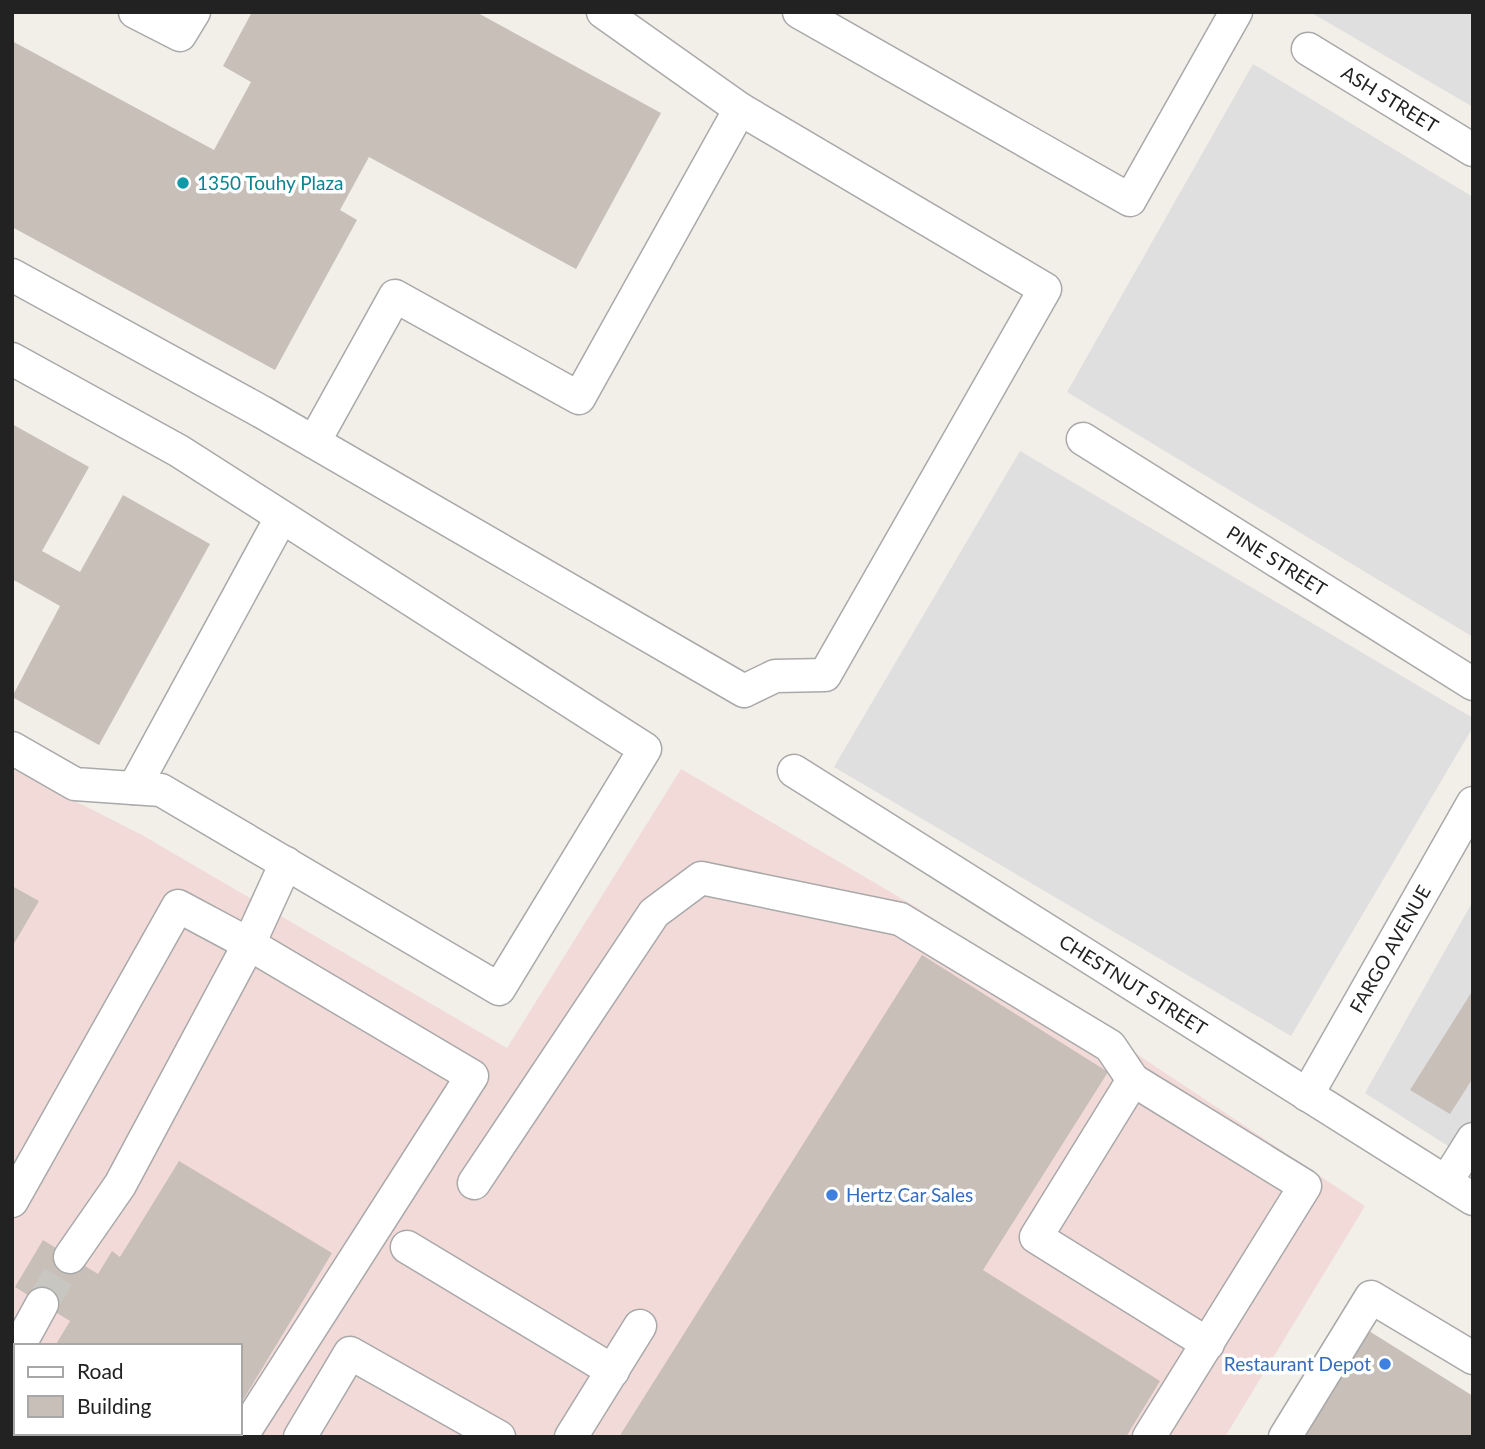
<svg xmlns="http://www.w3.org/2000/svg" width="1485" height="1449" font-family="Lato,sans-serif">
<style>
.residential{fill:#e0dfdf}
.commercial{fill:#f2dad9;fill-rule:evenodd}
.building{fill:#c7bfb8}
.lines{fill:none;stroke-linecap:round;stroke-linejoin:round}
.minor-tunnel{stroke:#c8c6c1;stroke-width:32;stroke-dasharray:32 16;stroke-linecap:butt}
.minor-casing{stroke:#a9a9a9;stroke-width:35}
.minor{stroke:#fff;stroke-width:32}
.culture-dot{fill:#0f9aa8;stroke:#fff;stroke-width:2.5}
.shop-dot{fill:#3f7fe0;stroke:#fff;stroke-width:2.5}
.labels{text-anchor:middle;stroke-width:7;stroke-linejoin:round;paint-order:stroke}
.street-label{font-size:19px;fill:#222;stroke:#fff}
.culture-label{font-size:19px;fill:#0d838f;stroke:#fff;text-anchor:start}
.shop-label{font-size:19px;fill:#366cbe;stroke:#fff;text-anchor:start}
</style>
<rect width="100%" height="100%" fill="#f2efe9"/>
<path class="residential" d="M1310 12H1473V107Z
M1253 64 1473 197V637L1067 392Z
M1020 451 1473 718V727L1291 1036 834 767Z
M1473 901V1162L1365 1093Z"/>
<path class="commercial" d="M12 769 142 835 507 1048 681 769 916 907 1365 1206 1225 1437H12ZM16 1346H240V1433H16Z"/>
<path class="building" d="M252 12H476L661 113 576 269 369 157 340 210 357 220 275 370 12 227V41L214 150 251 82 223 66Z
M12 424 89 467 42 551 80 572 123 495 210 544 99 745 12 697 60 606 12 579Z
M12 886 39 901 12 947Z
M922 955 1108 1072 983 1270 1160 1381 1126 1437H619Z
M1473 990V1078L1450 1114 1410 1090Z
M179 1161 332 1253 240 1405V1346H55L70 1321 15 1287 43 1240 98 1274 112 1251 120 1257Z
M1369 1331 1473 1396V1437H1303Z
M156 1433H223L221 1437H153Z"/>
<g class="lines">
<path class="minor-tunnel" d="M42 1304 70 1257"/>
<defs>
<g id="minor">
<path d="M135 12 180 35 194 12"/>
<path d="M799 12 1130 200 1236 12"/>
<path id="s1" d="M1308 49 1473 150"/>
<path d="M12 275 262 412 744 691 775 676 825 675 1045 289 740 109 603 12"/>
<path d="M12 359 179 451 645 749 499 989 161 790 75 784 12 748"/>
<path id="s2" d="M1083 439 1473 684"/>
<path d="M314 442 395 296 579 398 740 109"/>
<path id="s3" d="M794 771 1473 1199"/>
<path d="M134 788 281 518"/>
<path id="s4" d="M1307 1095 1473 803"/>
<path d="M1446 1182 1473 1139"/>
<path d="M474 1183 654 913 701 878 900 919 1110 1046 1133 1080"/>
<path d="M12 1201 178 906 249 944 120 1185 70 1257"/>
<path d="M407 1247 613 1371"/>
<path d="M19 1346 42 1304"/>
<path d="M241 1437 472 1076 249 944 286 863"/>
<path d="M300 1437 350 1353 499 1437"/>
<path d="M571 1437 640 1326"/>
<path d="M1149 1437 1305 1186 1133 1080 1036 1237 1208 1344"/>
<path d="M1285 1437 1371 1297 1473 1358"/>
</g>
</defs>
<use href="#minor" class="minor-casing"/>
<use href="#minor" class="minor"/>
</g>
<circle class="culture-dot" cx="183" cy="183" r="7"/>
<g class="shop-dot">
<circle cx="832" cy="1195" r="7"/>
<circle cx="1385" cy="1364" r="7"/>
</g>
<g class="labels">
<g class="street-label">
<text dy="7" stroke="none"><textPath href="#s1" startOffset="96">ASH STREET</textPath></text>
<text dy="7" stroke="none"><textPath href="#s2" startOffset="229">PINE STREET</textPath></text>
<text dy="7" stroke="none"><textPath href="#s4" startOffset="168">FARGO AVENUE</textPath></text>
<text dy="7" stroke="none"><textPath href="#s3" startOffset="401">CHESTNUT STREET</textPath></text>
</g>
<g class="culture-label">
<text x="197" y="190">1350 Touhy Plaza</text>
</g>
<g class="shop-label">
<text x="846" y="1202">Hertz Car Sales</text>
<text x="1371" y="1371" text-anchor="end">Restaurant Depot</text>
</g>
</g>
<rect width="1485" height="1449" fill="none" stroke="#222222" stroke-width="28"/>
<rect x="14" y="1344" width="228" height="91" fill="#ffffff" stroke="#a7a7a7" stroke-width="2"/>
<rect x="28" y="1367" width="35" height="10" fill="#ffffff" stroke="#a7a7a7" stroke-width="2"/>
<text x="77" y="1379" font-size="21" fill="#222222">Road</text>
<rect x="28" y="1396" width="35" height="21" fill="#c7bfb8" stroke="#a7a7a7" stroke-width="2"/>
<text x="77" y="1414" font-size="21" fill="#222222">Building</text>
</svg>
